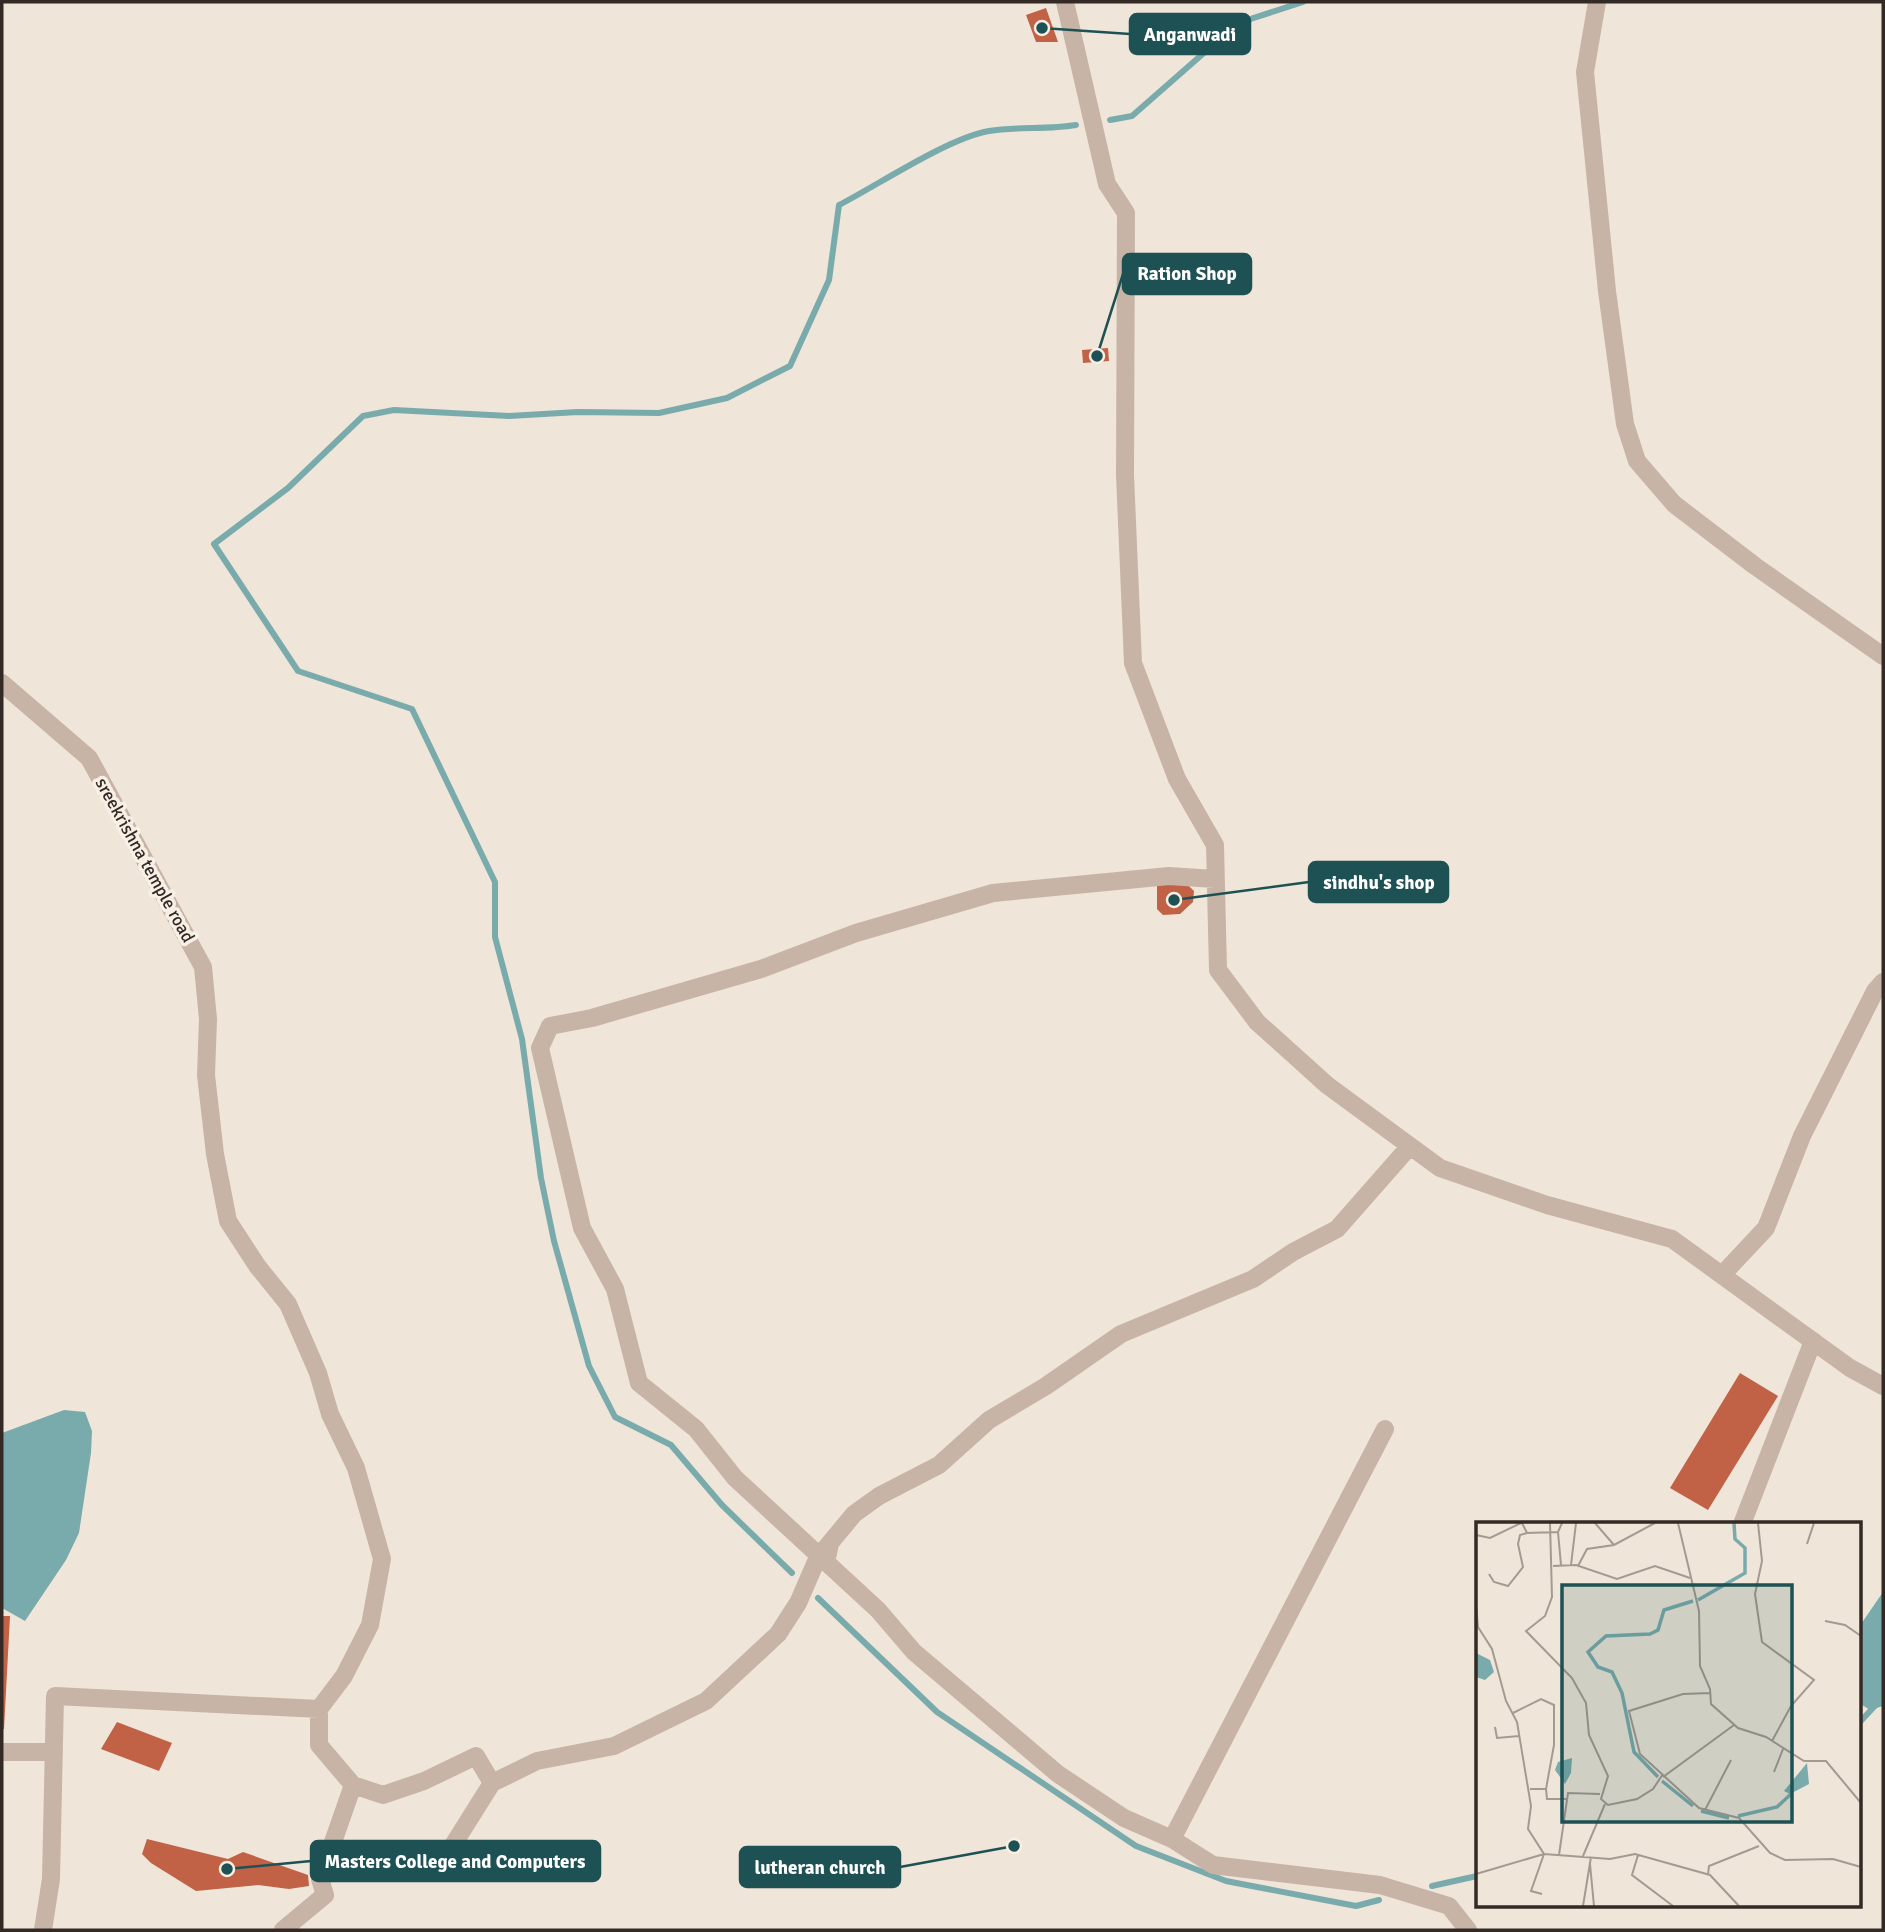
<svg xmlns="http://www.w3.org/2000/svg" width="1885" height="1932" font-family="Signika,sans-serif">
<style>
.water{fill:#79abac}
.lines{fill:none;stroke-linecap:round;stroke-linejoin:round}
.stream{stroke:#79abac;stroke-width:6}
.building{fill:#c16146}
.street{stroke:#c7b4a6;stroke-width:18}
.labels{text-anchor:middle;stroke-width:7;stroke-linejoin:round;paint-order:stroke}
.street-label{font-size:18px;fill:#332a26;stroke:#f8efe5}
.inset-river{fill:none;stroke:#79abac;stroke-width:3.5}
.inset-road{fill:none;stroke:#a49a91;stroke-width:2}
.view{fill:#1e5153;fill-opacity:0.15;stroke:#1e5153;stroke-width:3.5}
.inset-edge{fill:none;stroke:#332a26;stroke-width:3.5}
.leader{fill:none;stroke:#1e5153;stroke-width:2.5}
.callout-dot{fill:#1e5153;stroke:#f8efe5;stroke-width:2.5}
.callout{fill:#1e5153;stroke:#1e5153;stroke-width:2.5}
.callout-label{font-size:19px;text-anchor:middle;font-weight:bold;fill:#fff}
</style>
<rect width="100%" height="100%" fill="#f0e5d9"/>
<path class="water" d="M64 1410 85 1412 92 1431 91 1453 79 1533 66 1560 25 1621 2 1608V1433Z
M1883 1592V1706L1870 1710 1859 1703V1627Z"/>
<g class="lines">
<path class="stream" d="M1110 120 1132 116 1238 23 1303 2
M792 1573 722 1505 671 1445 615 1417 589 1366 554 1241 541 1178 522 1039 495 937V882L412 709 298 671 214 544 288 488 363 416 394 410 509 416 578 412 659 413 727 398 790 366 829 280 839 205C878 185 948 138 989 131 1017 126 1047 130 1076 125
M818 1598 937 1712 1136 1846 1226 1881 1356 1906 1379 1900
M1859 1723 1883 1697
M1432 1886 1477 1876"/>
</g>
<path class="building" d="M1046 8 1058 42H1036L1026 15Z
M1108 348 1109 361 1083 363 1082 350Z
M1184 881 1194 891 1193 902 1180 914 1163 915 1157 909V883Z
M1740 1373 1778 1396 1708 1510 1670 1488Z
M2 1616H10L4 1729H2Z
M117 1722 172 1743 159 1771 101 1749Z
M147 1839 228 1859 243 1852 308 1875 309 1886 289 1889 258 1885 196 1891 151 1863 142 1854Z"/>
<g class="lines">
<path class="street" d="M1065 2 1107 184 1126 213 1125 475 1133 663 1177 779 1215 845 1218 970 1257 1022 1327 1085 1440 1168 1547 1205 1672 1239 1850 1368 1883 1386
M1597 2 1585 72 1607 291 1625 424 1637 461 1674 504 1755 566 1883 656
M2 683 89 758 203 967 208 1019 206 1075 215 1154 228 1221 258 1267 288 1304 318 1373 330 1414 356 1468 382 1559 370 1625 344 1676 319 1709V1745L353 1785 383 1795 424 1781 476 1756 492 1783 537 1761 614 1746 706 1701 778 1634 798 1603 818 1557 830 1543
M1215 879 1169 876 993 893 856 933 761 969 592 1018 550 1026 540 1048 582 1228 615 1289 639 1383 696 1429 735 1478 878 1610 914 1652 1058 1774 1124 1818 1172 1839 1213 1865 1380 1885 1449 1906 1468 1930
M1722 1275 1766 1228 1802 1136 1875 991 1883 982
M1742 1524 1813 1341
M828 1554 830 1543 854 1514 879 1496 939 1465 989 1420 1046 1386 1121 1334 1253 1279 1293 1252 1337 1229 1410 1146
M2 1752H54
M1172 1839 1385 1429
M438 1869 492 1783
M43 1930 51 1879 55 1696 319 1709
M283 1930 325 1895 320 1879 353 1785"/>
</g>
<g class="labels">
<g class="street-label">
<text transform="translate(145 860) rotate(61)" y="6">sreekrishna temple road</text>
</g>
</g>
<g transform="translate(1476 1522)">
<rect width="385" height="385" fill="#f0e5d9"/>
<path d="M0 131 14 138 18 150 9 158 0 155ZM96 236 95 251 89 262 79 248 82 240ZM331 241 333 262 314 272 308 269Z" fill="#79abac"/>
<path class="inset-river" d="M222 78 269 51V26L259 17 258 1M182 255 158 230 146 171 136 150 122 145 112 130 130 114 174 112 182 108 188 88 217 79M186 259 217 284M225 289 253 296M262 294 301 285 316 271"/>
<path class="inset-road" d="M46 1 51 11 82 10 86 1M74 1 76 75 69 94 50 109 96 156 110 181 113 213 132 254 125 277 132 283 161 277 177 267 187 252M119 1 138 23M202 1 223 89 224 144 234 167 235 182 262 206 290 215 328 239H350L385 281M282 1 286 39 279 72 286 120 338 158 315 184 296 219M82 10 85 43M0 13 14 16 45 1M331 22 338 1M95 43 100 1M77 44 100 43 141 57 179 44 214 56M102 44 111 27 138 23 179 1M13 52 18 60 32 64 47 45 42 22 44 13 51 11M0 82 2 105 16 127 30 179 41 200 55 284 52 307 68 332 55 369 66 372M349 99 369 103 385 114M234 171 207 172 153 189 164 232 223 286 263 296 294 331 309 338 357 337 385 345M37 191 65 177 78 183V223L70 267M19 205 21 216 43 214M298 250 307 227M187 255 258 203M54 267H70L71 277H92M229 288 255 238M83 333 92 271 124 272M162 333 156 353 197 384M107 334 129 282M114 342 118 384M0 352 68 332 134 337 159 332 234 353 263 384M232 352 233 344 283 324M107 384 115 335"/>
<path class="view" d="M86 63H316V300H86Z"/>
<rect width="385" height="385" class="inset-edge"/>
</g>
<path class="leader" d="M1042 28L1130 34M1097 356L1123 274M1174 900L1309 882M227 1869L311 1861M1014 1846L900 1867"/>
<g class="callout-dot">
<circle cx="1042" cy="28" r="7"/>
<circle cx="1097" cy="356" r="7"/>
<circle cx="1174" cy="900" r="7"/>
<circle cx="227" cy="1869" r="7"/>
<circle cx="1014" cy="1846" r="7"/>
</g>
<g class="callout">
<rect x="1130" y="14" width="120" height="40" rx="7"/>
<rect x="1123" y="254" width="128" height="40" rx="7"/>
<rect x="1309" y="862" width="139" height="40" rx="7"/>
<rect x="311" y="1841" width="289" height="40" rx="7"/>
<rect x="740" y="1847" width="160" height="40" rx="7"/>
</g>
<g class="callout-label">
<text x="1190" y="41">Anganwadi</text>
<text x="1187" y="280">Ration Shop</text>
<text x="1379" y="889">sindhu's shop</text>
<text x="455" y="1868">Masters College and Computers</text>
<text x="820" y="1874">lutheran church</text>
</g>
<rect width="1885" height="1932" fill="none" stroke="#332a26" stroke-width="7"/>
</svg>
